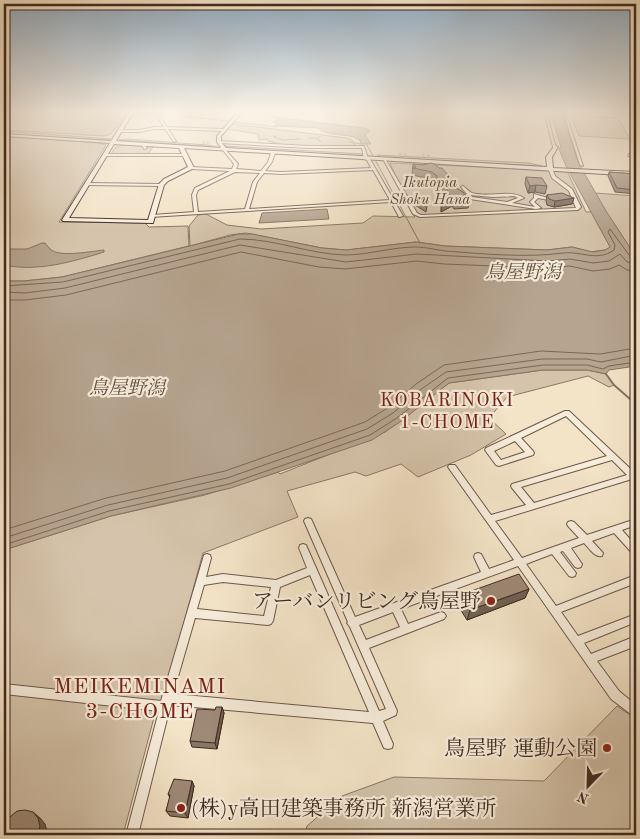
<svg xmlns="http://www.w3.org/2000/svg" width="640" height="839" font-family="'Old Standard TT','Noto Serif JP',serif">
<style>
.green{fill:#d5c4ab;stroke:#8b7766}
.water{fill:#b6a48f;stroke:#877363}
.lines{fill:none;stroke-linecap:round;stroke-linejoin:round}
.shore{stroke:#7c6758;stroke-width:1}
.stream-far1{stroke:#877363;stroke-width:1}
.stream{stroke:#877363;stroke-width:2}
.street-tunnel{stroke:#cfbea6;stroke-width:3;stroke-dasharray:3 2;stroke-linecap:butt}
.street-casing{stroke:#6e584a;stroke-width:2}
.secondary-casing{stroke:#412a21;stroke-width:2}
.street{fill:#f7eddb;fill-rule:evenodd}
.secondary{fill:#f7eddb;fill-rule:evenodd}
.wall{fill:#876;stroke:#412a21}
.shaded-wall{fill:#6f6153;stroke:#412a21}
.building{fill:#9e8a77;stroke:#412a21}
.poi-dot{fill:#8f2418;stroke:#f7eddb;stroke-width:2}
.labels{text-anchor:middle;stroke-width:4.5;stroke-linejoin:round;paint-order:stroke}
.far-park-label{font-size:15px;font-style:italic;fill:#5f493d;stroke:#f7eddb}
.water-label{font-size:19px;font-style:italic;fill:#644f42;stroke:#f7eddb}
.neighbourhood-label{font-size:19px;letter-spacing:1px;fill:#7a1f14;stroke:#f7eddb}
.near-poi-label{font-size:21px;fill:#412a21;stroke:#f7eddb;text-anchor:end}
.near-neighbourhood-label{font-size:22px;letter-spacing:1px;fill:#7a1f14;stroke:#f7eddb}
</style>
<rect width="100%" height="100%" fill="#f3e3c7"/>
<filter id="stains"><feTurbulence type="fractalNoise" baseFrequency=".004" numOctaves="4"/><feColorMatrix values="0 0 0 0 .2 0 0 0 0 .09 0 0 0 0 .02 0 0 0 .5 -.17"/></filter>
<radialGradient id="worn" r=".72"><stop offset=".6" stop-color="#630" stop-opacity="0"/><stop offset="1" stop-color="#630" stop-opacity=".3"/></radialGradient>
<path class="green" d="M4 111H128L111 134 104 136 4 130Z
M569 111 592 112 595 117 618 118 630 139 579 136Z
M233 124 347 138 352 140 356 146 308 147 285 145 268 141 267 139 259 140 258 134 227 129Z
M4 131 110 139 101 140 4 134Z
M4 136 99 143 106 145 59 222 145 223 149 227 188 226 189 246 62 277 24 281H4Z
M128 139 207 145 217 147 119 140Z
M124 145 153 147 148 154H111L116 147Z
M225 146 363 154 364 157 236 149Z
M377 155 529 163 542 166 379 158Z
M390 163 567 171 586 212 605 211 595 193 636 196V252L605 250 589 252 572 247 547 250 445 246 416 242 346 250 322 248 246 233 230 235 190 246 189 226 198 215 206 214 227 225 261 229 363 223 373 216 415 217 412 213Z
M543 370H587L606 374 614 385 609 387 588 376 507 397 489 418 506 434 471 455 418 477 401 464 366 476 355 472 287 491 298 517 203 553 163 699 156 710 123 835H4V550L111 516 205 495 278 472 280 474 385 432 449 383Z
M617 706 636 719V835H304L307 826 342 796 394 777 544 781Z"/>
<path class="water" d="M550 111H561L578 162 606 211 633 252 636 253V366L609 370 606 374 587 370H543L449 383 400 422 372 440 231 488 111 516 4 550V281H24L62 277 239 234H252L322 248 346 250 416 242 445 246 547 250 572 247 593 252 605 250 610 247 566 166 559 149 561 147Z
M274 117 364 128 370 131 365 135 371 144H361L360 140C355 138 355 137 349 136 339 134 325 135 318 128L274 126 279 124 273 122 278 120Z
M327 209 329 219 259 223 262 213Z
M42 243H45C47 245 48 247 50 249 59 258 93 251 104 250V252C72 262 37 272 4 265V249H27Z"/>
<g class="lines">
<path class="shore" d="M4 286 63 282 240 239C275 239 309 254 345 255 368 255 392 247 416 247 426 247 436 250 446 251 483 254 527 258 563 253 582 251 597 262 614 250L615 245 608 232 610 229 629 255 636 257
M4 292 25 293 65 288 240 245 346 262 417 254 547 261 570 259 593 263 609 261 620 254 627 262 636 264
M4 300H25L66 295 241 252 319 267 345 269 417 261 444 264 546 268 570 266 593 271 610 269 619 265 627 270 636 271
M4 530 106 498 225 471 365 422 389 407 416 384 444 365 541 351 600 354 636 348
M4 538 108 505 227 478 367 429 393 413 420 390 446 372 542 359H587L601 362 636 355
M4 545 109 511 229 484 370 435 397 418 448 378 543 365H587L603 369 609 366 636 362"/>
<path class="stream-far1" d="M177 111 184 116 277 127
M270 114 269 116 274 117
M276 136 274 137 283 140 300 139
M320 137 317 139 321 142
M309 138H317
M349 142 361 144
M366 143 420 243"/>
<path class="stream" d="M606 374 614 385 630 399"/>
<path class="street-tunnel" d="M202 142 209 143
M399 154 407 155
M422 155 431 156
M398 162H406"/>
<defs>
<path id="street" d="M149 111H156L167 127 223 129 225 130 223 131 168 129 176 141 174 142 165 129H154L140 132H120L118 131 120 130H140L154 127H164L154 112 129 116 127 115Z
M544 111H546L556 148 553 147Z
M563 111H565L583 166 580 165Z
M218 141 308 146H364L368 158 370 159 403 216 399 217 391 202 150 217V216L152 215 194 212 192 195 195 188 230 171 191 169 189 168 191 167 232 169 234 164 222 149 224 148 238 164 236 169 261 171 268 162 271 153 273 152 275 153 272 162 265 171 281 172 371 168 367 160 364 159 362 148H308L219 143ZM373 170 390 200 249 209 257 182 264 173 281 174ZM235 172 260 173 253 182 245 209 198 212 196 195 198 190Z
M142 145H144L147 148 144 149Z
M105 154H185L187 155 185 156H104Z
M629 154H636V156H628Z
M383 159 386 160 417 213 421 215 576 208 569 191 552 178 548 168 550 167 552 168 555 176 572 189 581 207 578 210 420 217 413 214Z
M87 183 161 184 163 185 161 186 86 185 85 184Z
M463 186C466 188 469 192 472 193 489 198 509 189 524 198L512 203 535 207 530 202 534 198V194L551 199 549 200 538 198 534 202 541 208 536 209 470 199 465 196 467 194 461 187ZM470 195 493 197 514 196 518 198 507 202 472 197Z
M565 411H569L636 474V482L632 479 495 521 522 558 579 538 568 526 567 524 568 522 571 521 574 522 587 535 636 519V525L622 530 636 546V555L633 554 614 533 592 541 603 553 602 556C595 558 589 548 584 543L571 548 582 564 581 567 578 568 575 567 563 551 560 552 576 573 575 576 572 577 569 576 552 554 526 564 556 606 633 576 636 577V583L561 612 578 636 636 614V622L584 643 591 654 636 636V646L597 661 619 691 636 705V716L632 715 611 699 518 566 401 609 408 624 441 612 444 613 446 616 444 619 369 648 397 711 396 715 383 721 393 744 392 748 388 749 384 748 373 723 171 705V707L169 711 138 835H126L159 711 4 694V684L161 701 204 555 207 554 210 555 211 558 206 577 223 574 276 580 307 568 299 548 300 545 303 544 306 545 379 711 386 709 350 627 347 623 348 622 304 521 305 519 308 518 311 519 312 521 355 617 481 572 474 557 475 554 478 553 481 554 489 569 514 560 448 467 449 465H455L491 515 526 505 512 488 511 486 512 484 607 456 566 416 521 438 533 451 534 453 533 455 499 466 496 465 485 450 486 448ZM515 441 525 452 501 460 494 451ZM612 460 627 475 534 503 521 487ZM310 575 369 712 173 694 195 618 268 625 271 624 273 621 280 587ZM223 582 271 587 264 616 197 609 204 585ZM393 612 400 627 366 640 359 625Z"/>
<path id="secondary" d="M130 111H134L116 141 221 148 217 142V136L239 111H243L221 136V142L226 148 547 167 546 157 555 145 558 147 552 157 553 168 636 172V176L184 148 194 168 168 181 164 185 153 223 63 221 62 220 110 143 4 136V134L111 141ZM114 144 179 148 188 167 164 179 159 184 148 220 69 218Z
M595 111 636 112V114L597 112Z"/>
</defs>
<use href="#street" class="street-casing"/>
<use href="#secondary" class="secondary-casing"/>
<use href="#street" class="street"/>
<use href="#secondary" class="secondary"/>
</g>
<path class="wall" d="M413 164 439 168 455 183V187L470 201 468 208 454 209 452 206 441 212V205L442 198 445 197 442 190 436 187V183L431 179 412 175Z
M609 172 636 174V194L615 192 608 176Z
M526 177 547 186 545 194 535 192 528 193 525 184Z
M547 195 574 198 572 204 554 207 547 205 546 201Z
M415 198 427 206 426 212 415 205 414 204Z
M529 589 525 598 467 620 457 604 460 595Z
M222 707 224 713 217 749 192 747 190 741 215 710Z
M192 781 194 786 188 818 170 816 166 811 170 798 168 794Z"/>
<path class="shaded-wall" d="M536 185 535 192 528 193 530 186Z
M453 198 452 206 441 212 442 204Z
M574 198 572 204 554 207 555 201Z
M529 589 525 598 467 620 470 610Z
M222 707 224 713 217 749 215 743Z
M192 781 194 786 188 818 185 813Z
M33 812 40 818 45 824 47 832V835H38Z"/>
<path class="building" d="M431 163 436 165 439 168H442L455 183H448L463 192 470 201 455 202 453 198 442 204V198L450 195 443 183 437 180V176L432 172 413 168 416 167 413 164 422 165Z
M609 172 636 174V190L617 188Z
M526 177 542 178 547 186 536 185 530 186Z
M562 193 574 198 555 201 549 199 547 195Z
M415 198H426L427 206 415 200Z
M519 574 529 589 470 610 460 595Z
M216 707H222L215 743 190 741 197 709 215 710Z
M174 779 192 781 185 813 166 811 170 795 168 794Z
M25 810 33 812 38 818 40 826 38 835H4V822L17 811Z"/>
<linearGradient id="sky" x2="0" y2="1"><stop stop-color="#94aec4"/><stop offset="0.49" stop-color="#faf2e6"/><stop offset="1" stop-color="#faf2e6" stop-opacity="0"/></linearGradient>
<rect width="640" height="228" fill="url(#sky)"/>
<g class="poi-dot">
<circle cx="491" cy="601" r="5"/>
<circle cx="607" cy="748" r="5"/>
<circle cx="181" cy="808" r="5"/>
</g>
<g class="labels">
<g class="far-park-label">
<text x="430" y="187">Ikutopia<tspan x="430" dy="17">Shoku Hana</tspan></text>
</g>
<g class="water-label">
<text x="523" y="278">鳥屋野潟</text>
<text x="127" y="394">鳥屋野潟</text>
</g>
<g class="neighbourhood-label">
<text x="447" y="406">KOBARINOKI<tspan x="447" dy="22">1-CHOME</tspan></text>
</g>
<g class="near-poi-label">
<text x="481" y="608">アーバンリビング鳥屋野</text>
<text x="597" y="755">鳥屋野 運動公園</text>
<text x="191" y="815" text-anchor="start">(株)y高田建築事務所 新潟営業所</text>
</g>
<g class="near-neighbourhood-label">
<text x="140" y="693">MEIKEMINAMI<tspan x="140" dy="25">3-CHOME</tspan></text>
</g>
</g>
<rect width="640" height="839" fill="none" stroke="#f3e3c7" stroke-width="20"/>
<rect x="5" y="5" width="630" height="829" fill="none" stroke="#412a21" stroke-width="2.5"/>
<rect x="10" y="10" width="620" height="819" fill="none" stroke="#412a21"/>
<g transform="translate(588 786) rotate(203)" stroke="#f7eddb" stroke-width="4" paint-order="stroke">
<path d="M0-4L9 19L0 12L-9 19Z" fill="#412a21"/>
<text y="-8" font-size="14" font-weight="bold" text-anchor="middle" fill="#412a21">N</text>
</g>
<rect width="100%" height="100%" filter="url(#stains)"/>
<rect width="100%" height="100%" fill="url(#worn)"/>
</svg>
